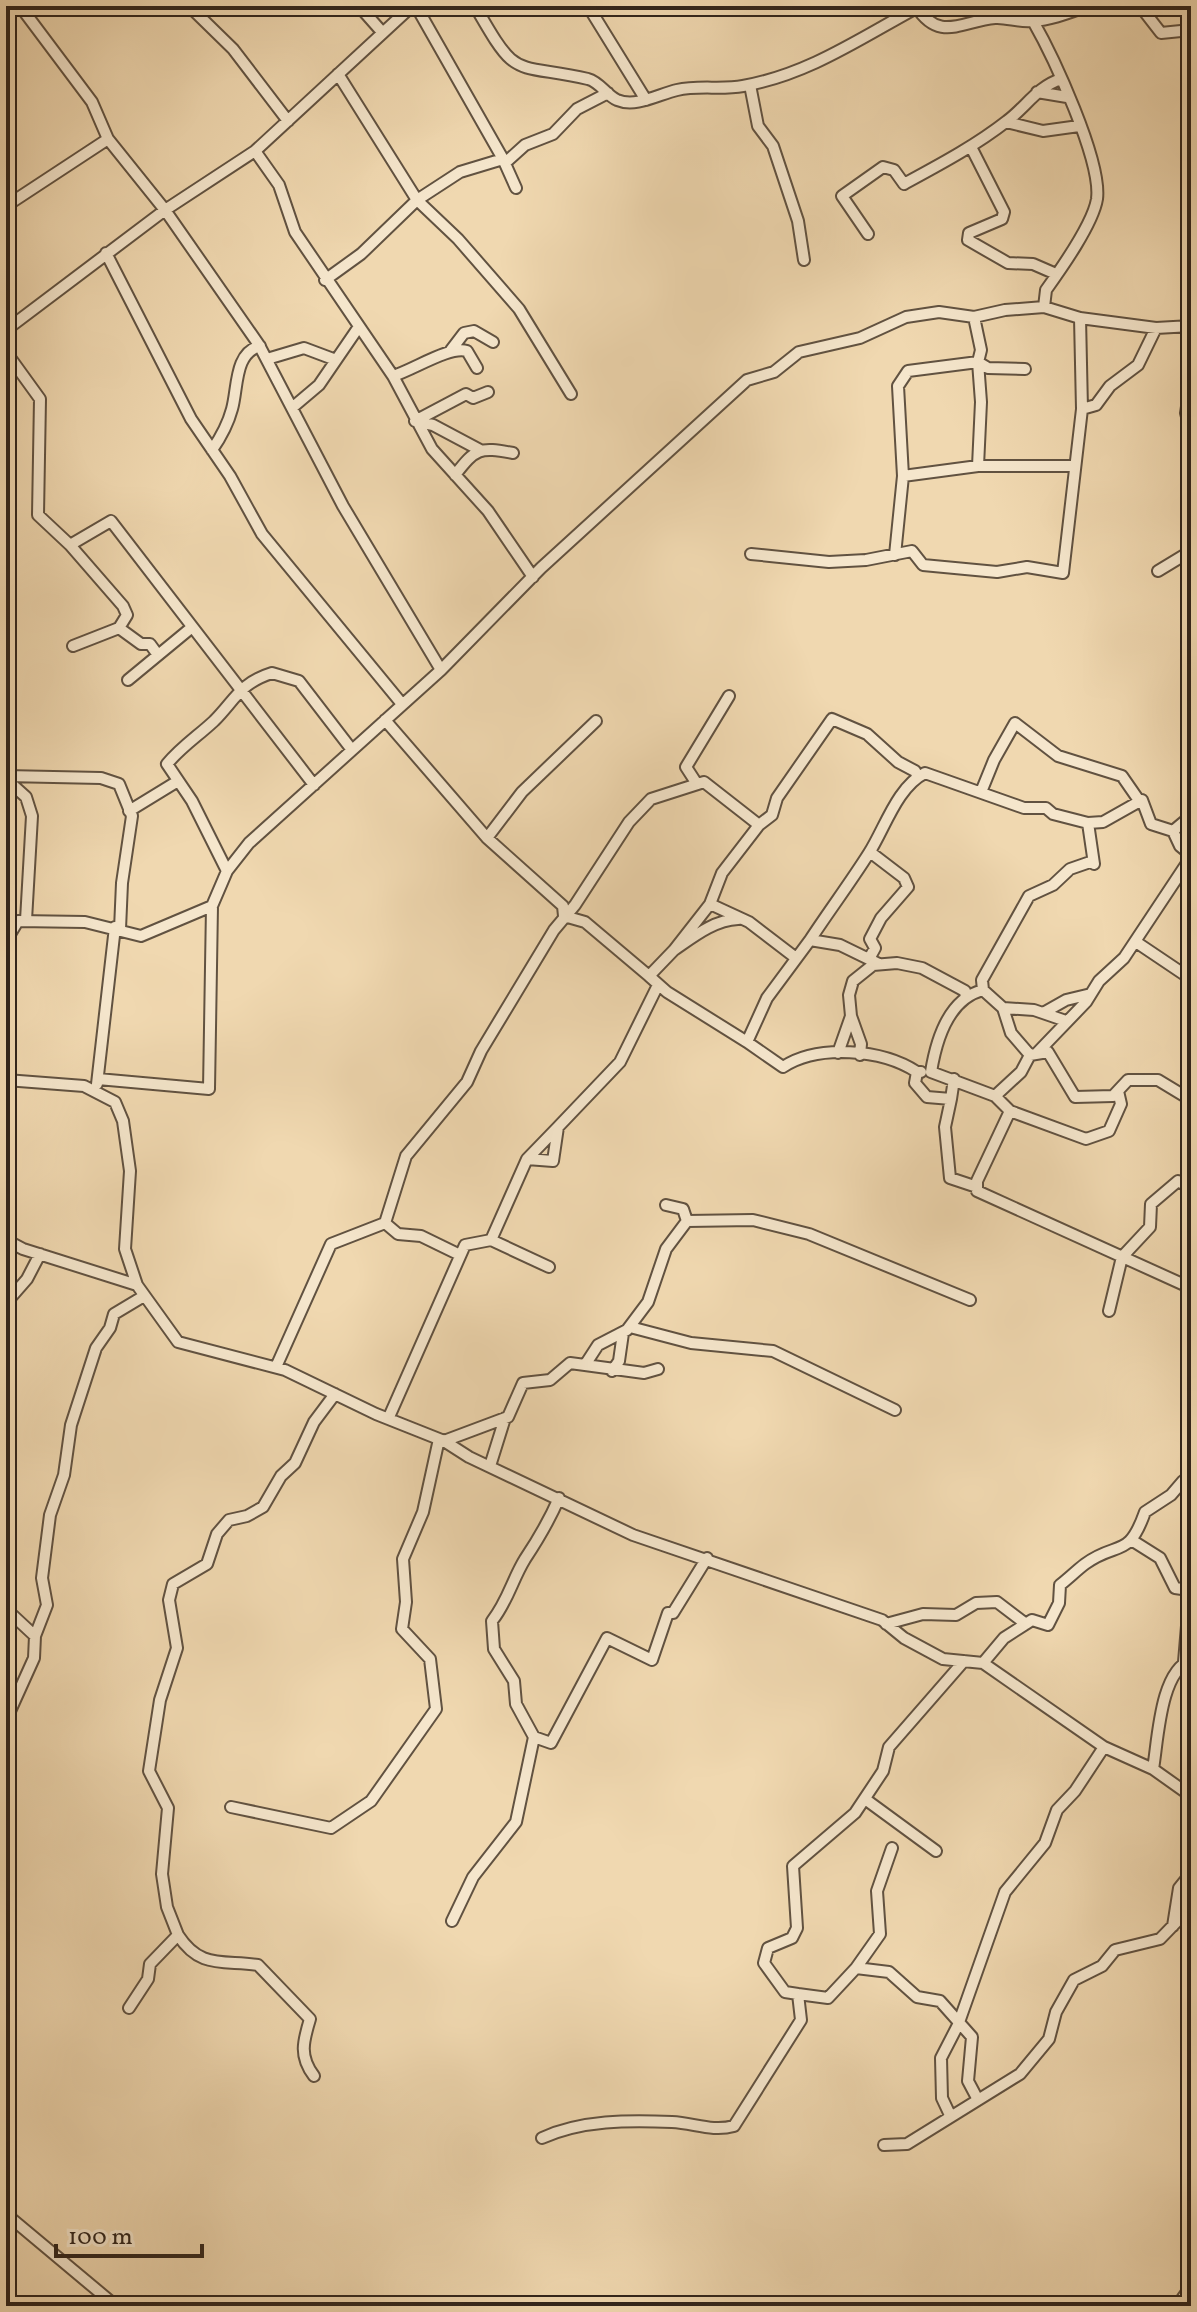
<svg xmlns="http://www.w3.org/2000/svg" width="1197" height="2312" font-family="Vollkorn,serif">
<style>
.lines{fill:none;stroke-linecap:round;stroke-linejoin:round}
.street-casing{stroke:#615241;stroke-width:14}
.street{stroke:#f5e6cc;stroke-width:10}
</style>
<rect width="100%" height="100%" fill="#f0d8b0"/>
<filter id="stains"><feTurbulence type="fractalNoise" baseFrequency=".0025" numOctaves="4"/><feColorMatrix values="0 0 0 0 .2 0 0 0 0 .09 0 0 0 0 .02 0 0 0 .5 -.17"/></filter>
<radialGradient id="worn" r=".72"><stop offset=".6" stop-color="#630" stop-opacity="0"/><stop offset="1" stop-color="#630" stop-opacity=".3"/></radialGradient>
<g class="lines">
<defs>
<path id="street" d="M20 6 92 102 108 139 165 210 259 345 343 506 441 670
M189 6 233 49 288 121
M359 6 382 32
M416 6 503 159 516 188
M475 6C518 81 510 62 588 79 600 82 606 95 617 100 636 108 659 94 677 90 698 85 722 90 743 86 810 74 862 37 920 6
M588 6 646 100
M916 6C939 43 962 21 995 18 1007 17 1020 23 1033 21 1051 20 1071 12 1088 6
M1140 6 1161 33 1191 30
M1033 21C1053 56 1102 161 1097 199 1093 224 1061 269 1046 290L1044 307
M750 85 758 126 773 146 798 221 804 260
M1037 92 1067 97
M1006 122 1043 131 1079 126
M971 147 1004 212 1002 219 969 233 968 240 1008 263 1033 264 1056 274
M255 151 279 185 295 232 393 376 432 449 488 511 533 577
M503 159 460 172 417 200 458 239 519 309 571 394
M505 163 525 145 553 134 577 109 608 93
M6 206 108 139
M868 234 842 196 883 167 894 170 904 184C939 165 975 146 1007 121 1026 107 1037 87 1061 79
M106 253 191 419 230 476 262 534 402 704
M325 280 361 254 417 200 338 74
M974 317 981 350 978 362 988 368 1025 369
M1080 318 1082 409 1096 405 1110 386 1138 365 1156 328
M1187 326 1191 350
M6 330 165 210 255 151 412 6
M451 350 464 333 474 331 493 342
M6 352 40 399 38 515 70 545 111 521 314 785
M267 359 304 348 336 360
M393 376C415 369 449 346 467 351L477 368
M1191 380 1186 413 1191 432
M293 407 319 385 358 328
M415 421 466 394 473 398 488 392
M415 421 433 425 480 450
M212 450C221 437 228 424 232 409 238 388 234 353 260 346
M978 466 903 476 898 386 908 371 978 362 981 402 978 466H1074
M455 475C476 448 479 447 513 453
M70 545 123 606 127 615 119 628 141 644H150L158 655
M751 554 829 562 866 560 912 551 923 565 997 572 1027 567 1063 573 1082 409
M895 555 903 476
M1158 571 1191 551
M73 646 119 628
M128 680 191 628
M385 720 487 838 563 906 564 916 585 922 649 976
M6 776 101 778 119 784 132 816 122 883 120 929
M6 779 26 797 32 816 26 920
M697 784 686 767 729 696
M981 792 994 760 1015 723 1058 756 1122 776 1140 802
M129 811 178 781
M1191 816 1173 831 1180 846 1191 855
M1088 823 1103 822 1142 800 1151 824 1173 831
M487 838 522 792 596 721
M227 871 192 801 167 764C181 747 198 736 214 721 235 700 240 683 272 673L299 681 352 750
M710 904 674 950C693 937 714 920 738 919
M810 940C829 911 850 883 869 853 885 828 897 787 925 773L1024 808H1046L1053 814 1088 823 1094 864
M6 941 18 921 85 922 141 936 212 906 227 871 249 843 441 670 541 568 747 380 774 372 799 352 860 338 906 317 939 312 974 317 1005 310 1044 307 1080 318 1156 328 1191 326
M1136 942 1191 979
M674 950 649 976 667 992 747 1042
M796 958 749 922 710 904 722 873 759 825 772 815 777 798 832 719 867 734 898 762 915 771 918 777
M869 959 875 948 870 939 881 918 908 887 904 878 870 852
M879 964 840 945 810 940 767 998 747 1042 783 1067C818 1044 882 1049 917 1072
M983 990 982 980 1029 896 1053 885 1070 869 1093 861
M1003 1008 983 990C948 999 936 1041 931 1072L995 1096 1021 1072 1030 1055
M1043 1013 1066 1000 1091 994
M851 1016 861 1044 860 1055
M1066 1021 1034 1010 1003 1008 1011 1033 1030 1055 1036 1054 1086 1002 1099 981 1124 958 1191 857
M838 1053 851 1016 849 995 853 981 873 965 897 963 922 968 965 991 966 998
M1036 1054 1048 1052 1075 1097 1113 1096 1128 1080H1158L1191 1100
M921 1072H917L915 1083 927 1097 951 1099 954 1079
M98 1079 209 1089 212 906
M6 1080 84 1086 115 1102 123 1121 130 1171 125 1249 137 1285 178 1342 285 1370 376 1414 444 1441 469 1457 633 1535 882 1620 904 1638 943 1659 983 1663 1104 1747 1153 1769 1191 1796
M97 1084 115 927
M995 1096 1010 1111 1086 1139 1109 1131 1121 1104 1118 1091
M951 1099 945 1127 950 1178 977 1187
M1010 1111 977 1181V1191L1191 1288
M558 1127 527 1159 553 1161 558 1127 620 1062 658 985
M666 1205 683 1209 687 1221
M6 1240 23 1249 137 1285
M491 1240 549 1267
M460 1255 421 1236 398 1234 385 1223 406 1156 467 1082 481 1051 554 930 575 905 629 822 651 799 704 782 759 825
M6 1303 27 1279 40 1254
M1109 1311 1122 1257 1150 1227 1151 1204 1178 1181 1191 1188
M630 1327 691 1343 773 1351 895 1410
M585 1365 644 1373 658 1369
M276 1367 331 1244 385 1223
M612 1371 619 1361 623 1333
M389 1417 465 1245 491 1240 527 1159
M444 1441 508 1417 523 1383 550 1380 570 1363 585 1365 598 1345 627 1330 648 1302 666 1249 687 1221 753 1220 809 1234 970 1300
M490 1466 505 1418
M1133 1541 1160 1558 1175 1588 1189 1590
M6 1609 35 1636
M886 1624 923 1614 956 1615 976 1603 997 1602 1026 1624
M1184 1662 1191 1577
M983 1663 1004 1638 1032 1620 1048 1625 1059 1603 1060 1585C1069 1578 1077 1570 1085 1564 1118 1540 1128 1560 1145 1512L1171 1495 1183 1481
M6 1720 34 1658 35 1636 47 1605 42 1578 50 1515 64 1475 71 1425 96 1348 110 1328 114 1314 144 1296
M534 1737 551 1743 607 1638 652 1660 668 1613H673L707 1558
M1153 1769C1158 1740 1160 1671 1191 1660
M865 1799 936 1851
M231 1807 331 1828 371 1801 436 1709 430 1659 402 1629 406 1602 403 1559 423 1512 439 1439
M452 1921 473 1877 516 1822 534 1737 516 1704 514 1681 494 1649 492 1621C508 1601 512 1580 525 1559 539 1538 549 1521 559 1498
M1173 1926 1179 1888 1191 1873
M178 1935C200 1969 222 1960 258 1965L310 2019C303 2042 299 2056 314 2076
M856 1968 889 1972 917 1997 940 2001 972 2037 968 2081 977 2098
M798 1994 785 1992 764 1963 768 1948 792 1938 797 1928 793 1866 855 1813 883 1771 889 1747 964 1661
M129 2008 148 1979 150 1964 178 1935 167 1907 162 1874 168 1808 149 1771 160 1700 177 1648 169 1600 173 1584 207 1564 217 1534 229 1520 247 1516 263 1507 281 1476 295 1463 314 1422 335 1394
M950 2115 942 2098 941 2058 958 2025 1005 1892 1045 1843 1057 1810 1075 1791 1104 1747
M542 2138C581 2120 629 2120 672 2122 694 2123 712 2132 734 2126L801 2020 798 1994 828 1998 856 1968 880 1934 877 1891 892 1848
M884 2145 907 2144 1020 2074 1049 2039 1056 2012 1074 1980 1102 1966 1115 1950 1160 1939 1191 1907
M6 2214 116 2306
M1184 2306 1182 2299 1191 2286"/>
</defs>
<use href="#street" class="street-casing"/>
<use href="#street" class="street"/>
</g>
<rect width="1197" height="2312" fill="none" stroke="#f0d8b0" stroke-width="32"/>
<rect x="8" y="8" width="1181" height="2296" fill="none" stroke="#31251c" stroke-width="4"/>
<rect x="16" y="16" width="1165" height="2280" fill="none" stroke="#31251c" stroke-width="2"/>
<path d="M56 2244v12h146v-12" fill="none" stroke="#31251c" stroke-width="4"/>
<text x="68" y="2244" font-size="24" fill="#31251c" stroke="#f5e6cc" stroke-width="6" paint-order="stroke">100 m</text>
<rect width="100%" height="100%" filter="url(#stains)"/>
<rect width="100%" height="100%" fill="url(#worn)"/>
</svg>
